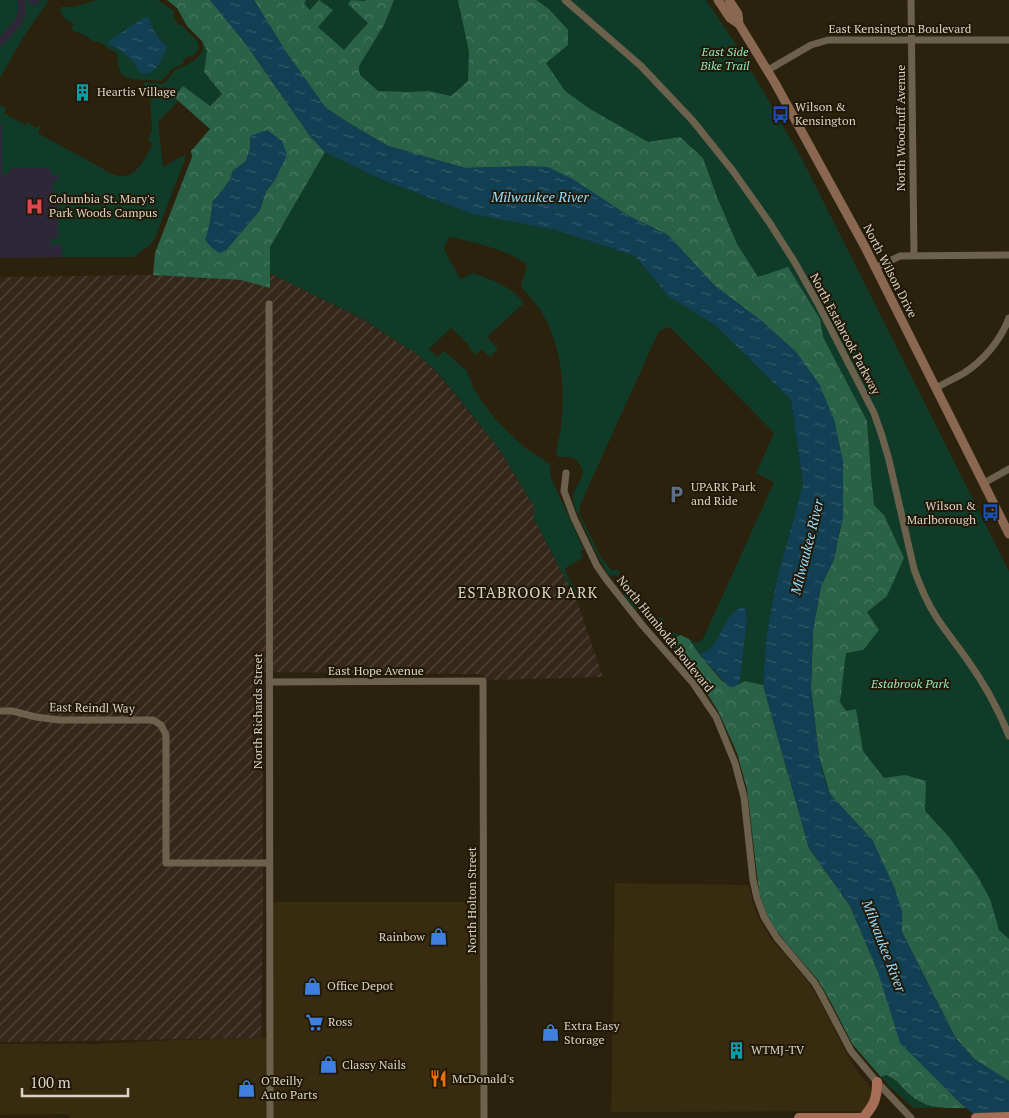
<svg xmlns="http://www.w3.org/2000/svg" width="1009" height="1118" font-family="'PT Serif',serif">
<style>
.built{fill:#372b10}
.industrial{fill:url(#industrial-furrows)}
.medical{fill:#2e2737}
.green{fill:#103b28;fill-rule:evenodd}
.forest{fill:url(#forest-crowns);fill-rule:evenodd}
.water{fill:url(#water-ripples)}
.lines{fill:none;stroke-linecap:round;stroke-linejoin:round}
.street{stroke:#6c614c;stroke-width:7}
.secondary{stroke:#896751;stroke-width:9}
.primary{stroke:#a66e56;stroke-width:10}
.labels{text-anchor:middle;stroke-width:4;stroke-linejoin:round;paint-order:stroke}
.street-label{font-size:12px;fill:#dad4c8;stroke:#221806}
.park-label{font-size:12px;font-style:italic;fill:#94eabe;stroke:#221806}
.poi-label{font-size:12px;fill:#dad4c8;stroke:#221806;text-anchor:start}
.water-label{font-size:14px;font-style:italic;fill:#97dcfe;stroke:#221806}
.quarter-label{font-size:15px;letter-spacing:1px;fill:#dad4c8;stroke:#221806}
</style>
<defs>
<pattern id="industrial-furrows" width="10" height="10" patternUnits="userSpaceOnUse" patternTransform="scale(1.25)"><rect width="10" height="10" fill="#35281b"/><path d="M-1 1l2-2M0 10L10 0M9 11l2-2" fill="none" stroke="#52463b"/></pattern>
<pattern id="forest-crowns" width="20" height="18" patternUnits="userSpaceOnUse" patternTransform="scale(1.25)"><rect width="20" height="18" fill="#2a6248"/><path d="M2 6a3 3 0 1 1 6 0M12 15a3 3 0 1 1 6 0" fill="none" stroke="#487861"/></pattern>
<pattern id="water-ripples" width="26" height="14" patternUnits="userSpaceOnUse" patternTransform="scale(1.25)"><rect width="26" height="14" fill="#114054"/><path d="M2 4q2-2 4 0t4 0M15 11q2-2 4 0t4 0" fill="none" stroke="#335b6b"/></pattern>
</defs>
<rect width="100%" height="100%" fill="#2b220e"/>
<path class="built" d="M615 883 749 885 752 900 757 915 764 927 772 940 809 983 821 1003 848 1056 858 1072 871 1088 874 1096 864 1111 611 1112Z
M269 902H483L484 1118H70L69 1114 0 1115V1044H94L176 1040 270 1038Z"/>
<path class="industrial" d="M270 273 360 318 417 354 438 374 497 446 534 506V519L577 601 603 677 487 680 481 674 262 672 263 903 261 1038 0 1042V277L153 275 241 280 270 288Z"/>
<path class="medical" d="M0 0H44L0 60Z
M0 114 69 154 70 257 0 258Z"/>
<path class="green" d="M0 0H17C22 18 11 24 0 36Z
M25 0H28L30 4 35 7 41 0H49L24 36 0 78V47C13 34 31 21 25 0Z
M95 0H158L175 12 173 15 178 25H182C188 34 199 38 199 49L192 57C188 55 185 58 183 61L184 63 170 70 169 73 161 81C150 79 129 82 122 74 119 71 119 66 117 63L118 60 116 52C114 51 111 50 109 49 103 46 101 39 93 42L87 36 71 30 74 24C67 20 59 17 61 7H72L94 1ZM150 20 154 31 167 46 157 67 139 72C134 60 121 49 109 44Z
M254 0H706L739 49 802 159 1009 571V1081L830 794 824 778 819 757 843 462 715 286 325 107 286 52Z
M202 41 207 51 204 72 222 94 210 106 174 97 178 101 158 122 163 167 186 154 185 159 155 238 151 244 134 257H62V246L59 244 50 245 51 239 58 238V195H53L52 194 53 181 58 180V175H51L50 168H11L10 173 2 174V128L0 121V105L6 108 4 113 25 125 29 121H30L29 124 37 128 39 126 40 127 38 133 114 175C137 181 143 160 153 144L148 140 152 130 150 101 151 99 155 96 168 95 167 87 145 89 144 82 162 84 166 82 175 70 185 66 197 58 203 51Z
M325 152 380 179 472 214 556 230 635 256 668 296 715 325 791 400 803 484 776 583 766 639 763 685 745 681 739 684 747 622V614L735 611 726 622 713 647 705 653 699 654 689 639 697 643 703 639 774 482 756 473 774 433 670 327 659 331 580 505 579 512 600 556 612 571 616 569 620 571 618 575 609 576C598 558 589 539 581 520 578 514 573 506 573 499 572 486 587 479 581 467 577 457 567 455 559 458L556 452C559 439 562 426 562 413 565 379 559 341 541 311 535 302 528 295 521 287L522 281 527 266C516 252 467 240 449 237L444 249 460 279 473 273C492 280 511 286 524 303L487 337 498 349 490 357 482 349 475 355 469 348 470 346 451 328 429 349 437 357 444 351 467 371 473 387 482 402 497 421 524 447 547 462 551 468 550 472 551 478 584 550 580 551 583 558 565 568C568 580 574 588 583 596L577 601 534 519V506L497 446 439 374 417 354 361 318 270 273V247Z
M629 581 632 585V587L629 590 644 607 649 604 651 606 650 612C638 617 630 603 624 596L625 589Z
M659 617H661L664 620 662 628 680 635 675 639V646L681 661C670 648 651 635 659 617Z
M886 1075C901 1081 905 1093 919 1101 924 1105 932 1106 938 1108H915L911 1106 891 1088 881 1077Z"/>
<path class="forest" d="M167 0H210L246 44 310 136 325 152 270 247V288L241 280 153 275 155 253 192 157 191 151 210 129 174 97 183 86 210 106 222 94 204 72 207 51 202 41 187 26 177 8ZM250 149 275 180 266 191 260 210 226 250 206 239 210 223 213 201 221 192 230 180 233 171 246 161Z
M254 0H306L304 4 310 10 319 0 333 10 318 27 344 50 368 23 348 4 351 0 365 1 366 0H394L384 25 359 66V71L360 75 378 91 409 92 429 91 451 96 468 81 469 52 458 0H536L549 9 568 30V45L546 63 565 91 590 109 648 142 680 137 703 158 717 197 737 244 758 277 788 267 820 319 823 337 867 421 871 476 874 505 884 515 904 558 887 596 867 612 879 630 863 650 846 653 840 702 846 711 856 709 863 751 884 778 905 775 926 781 925 811 949 837 978 877 990 899 999 930 1009 939V1081L974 1059 955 1037 902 932 873 841 830 794 819 757 811 688 813 630 821 586 834 559 843 516V462L834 420 819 384 796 352 763 322 715 286 668 235 629 216 500 167 465 168 388 146 347 122 325 107 286 52Z
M680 635 689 639 699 654 722 681 733 687 745 681 763 685 809 848 850 906 877 969 955 1098 966 1108C942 1108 926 1110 907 1092 899 1084 898 1080 886 1075L881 1077 853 1045 828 997 818 980 786 943 771 923 765 910 759 892 747 789 737 753 718 711 703 687 681 661 675 646V639Z"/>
<path class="water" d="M210 0H254L286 52 325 107 347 122 388 146 465 168 524 166 548 167 573 179 629 216 668 235 715 286 763 322 796 352 819 384 834 420 843 462V516L834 559 821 586 813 630 811 688 819 757 824 778 830 794 873 841 895 889 902 911V932L955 1037 974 1059 1009 1081V1118H978L955 1098 900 1043 877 969 850 906 809 848 763 685 766 639 776 583 803 484 791 400 715 325 668 296 635 256 556 230 472 214 380 179 325 152 310 136 246 44Z
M144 17 149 18 154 31 161 40 167 46C163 58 155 79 139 72 134 60 121 49 109 44L108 42Z
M267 130 282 141 287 155 275 180 266 191 260 210 226 250 220 253 212 248 205 240 210 223 213 201 221 192 230 180 233 171 246 161 250 149V136Z
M743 607 746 609 747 622 740 678 739 684 733 687 728 686 699 654C720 650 720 623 735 611 737 609 740 608 743 607Z"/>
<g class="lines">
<path class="street" d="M565 0 641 66 693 121 733 171 769 222 794 261 817 302 874 413 882 436 889 460 914 569C920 586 927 603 937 618 946 632 957 645 966 658 984 683 998 708 1009 736
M911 0 914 256
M768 70 811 45 828 40H1009
M875 268 900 256 1009 255
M269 304 270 1118
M936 388C945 383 955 378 964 373 983 361 1001 340 1009 318
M566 473 564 491 574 518 597 566 606 579 643 626 693 683 716 717 735 763 744 797 753 880 757 898 764 917 777 938 814 982 820 992 851 1051 877 1082 911 1118
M984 483 1009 469
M269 682 483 681 484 1118
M0 711H12L36 717 59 720H153L161 725 166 735V863H269"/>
<path class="secondary" d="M718 0 730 18 739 24
M729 0 738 14 739 24 775 83 865 247 1009 534"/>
<path class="primary" d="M799 1118H861
M863 1118C874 1105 877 1099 877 1082
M976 1118 1009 1117"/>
</g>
<defs>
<symbol id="building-bare" viewBox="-9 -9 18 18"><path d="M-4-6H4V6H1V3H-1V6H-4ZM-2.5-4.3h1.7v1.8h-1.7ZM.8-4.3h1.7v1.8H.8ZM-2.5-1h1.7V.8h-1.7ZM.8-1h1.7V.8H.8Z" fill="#0f9aa8" stroke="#221806" stroke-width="2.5" paint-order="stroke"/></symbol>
<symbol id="bus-bare" viewBox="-9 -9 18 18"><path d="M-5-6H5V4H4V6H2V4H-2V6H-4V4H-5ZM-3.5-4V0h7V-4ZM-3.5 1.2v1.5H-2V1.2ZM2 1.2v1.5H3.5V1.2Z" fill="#1a4fb4" stroke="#221806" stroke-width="2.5" paint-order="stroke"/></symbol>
<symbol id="hospital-bare" viewBox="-9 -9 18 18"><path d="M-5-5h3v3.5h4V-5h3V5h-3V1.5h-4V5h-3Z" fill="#e0444e" stroke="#221806" stroke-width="2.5" paint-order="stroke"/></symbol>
<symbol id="parking-bare" viewBox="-9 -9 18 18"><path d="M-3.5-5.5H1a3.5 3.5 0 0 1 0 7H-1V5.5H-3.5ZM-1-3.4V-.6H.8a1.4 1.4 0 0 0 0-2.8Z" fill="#5c6f8a" stroke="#221806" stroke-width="2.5" paint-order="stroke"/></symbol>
<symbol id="shop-bare" viewBox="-9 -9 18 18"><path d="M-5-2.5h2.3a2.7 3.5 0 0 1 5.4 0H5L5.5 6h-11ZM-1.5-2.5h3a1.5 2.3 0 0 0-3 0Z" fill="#3f7fe0" stroke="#221806" stroke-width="2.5" paint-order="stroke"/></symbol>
<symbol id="supermarket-bare" viewBox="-9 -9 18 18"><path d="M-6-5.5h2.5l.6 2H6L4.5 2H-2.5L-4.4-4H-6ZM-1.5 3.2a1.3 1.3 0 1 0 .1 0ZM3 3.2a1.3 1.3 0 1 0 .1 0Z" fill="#3f7fe0" stroke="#221806" stroke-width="2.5" paint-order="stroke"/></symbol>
<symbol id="restaurant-bare" viewBox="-9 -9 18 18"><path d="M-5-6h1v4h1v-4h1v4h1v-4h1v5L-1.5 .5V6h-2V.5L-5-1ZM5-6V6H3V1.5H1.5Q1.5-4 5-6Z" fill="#e8710a" stroke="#221806" stroke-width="2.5" paint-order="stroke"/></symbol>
</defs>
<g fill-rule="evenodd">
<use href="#building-bare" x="70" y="80" width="25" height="25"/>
<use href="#bus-bare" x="768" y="102" width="25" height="25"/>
<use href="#hospital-bare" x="22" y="194" width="25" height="25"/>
<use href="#parking-bare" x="664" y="482" width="25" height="25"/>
<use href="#bus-bare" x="978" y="500" width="25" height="25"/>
<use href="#shop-bare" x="426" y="924" width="25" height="25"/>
<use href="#shop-bare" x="300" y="974" width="25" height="25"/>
<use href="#supermarket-bare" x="302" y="1010" width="25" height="25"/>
<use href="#shop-bare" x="538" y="1020" width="25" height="25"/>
<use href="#building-bare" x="724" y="1038" width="25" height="25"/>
<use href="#shop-bare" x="316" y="1052" width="25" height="25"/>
<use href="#restaurant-bare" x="426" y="1066" width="25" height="25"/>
<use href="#shop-bare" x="234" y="1076" width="25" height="25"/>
</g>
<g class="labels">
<g class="street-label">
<text x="900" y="33">East Kensington Boulevard</text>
<text transform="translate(901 128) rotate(-90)" y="4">North Woodruff Avenue</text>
<text transform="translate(890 271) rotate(63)" y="4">North Wilson Drive</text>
<text transform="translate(845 334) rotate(62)" y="4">North Estabrook Parkway</text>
<text transform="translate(665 634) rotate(51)" y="4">North Humboldt Boulevard</text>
<text x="376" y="675">East Hope Avenue</text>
<text transform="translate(92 708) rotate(1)" y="4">East Reindl Way</text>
<text transform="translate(258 711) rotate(-90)" y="4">North Richards Street</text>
<text transform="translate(472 900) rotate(-90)" y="4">North Holton Street</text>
</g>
<g class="park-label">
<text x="725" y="56">East Side<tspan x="725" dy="14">Bike Trail</tspan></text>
<text x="910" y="688">Estabrook Park</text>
</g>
<g class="poi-label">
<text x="97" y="96">Heartis Village</text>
<text x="795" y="111">Wilson &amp;<tspan x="795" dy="14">Kensington</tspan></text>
<text x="49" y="203">Columbia St. Mary's<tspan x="49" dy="14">Park Woods Campus</tspan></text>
<text x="691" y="491">UPARK Park<tspan x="691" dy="14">and Ride</tspan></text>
<text x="976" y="510" text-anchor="end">Wilson &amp;<tspan x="976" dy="14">Marlborough</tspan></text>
<text x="425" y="941" text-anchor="end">Rainbow</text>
<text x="327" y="990">Office Depot</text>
<text x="328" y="1026">Ross</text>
<text x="564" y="1030">Extra Easy<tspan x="564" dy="14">Storage</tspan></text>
<text x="751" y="1054">WTMJ-TV</text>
<text x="342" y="1069">Classy Nails</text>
<text x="452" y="1083">McDonald's</text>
<text x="261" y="1085">O'Reilly<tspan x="261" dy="14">Auto Parts</tspan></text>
</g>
<g class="water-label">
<text x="540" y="202">Milwaukee River</text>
<text transform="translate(807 547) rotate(-76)" y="5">Milwaukee River</text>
<text transform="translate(884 946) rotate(69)" y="5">Milwaukee River</text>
</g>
<g class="quarter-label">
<text x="528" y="598">ESTABROOK PARK</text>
</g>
</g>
<path d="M22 1088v8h106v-8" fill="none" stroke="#dad4c8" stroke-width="2.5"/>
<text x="30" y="1088" font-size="15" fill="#dad4c8" stroke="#221806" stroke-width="4" paint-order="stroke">100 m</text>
</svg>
